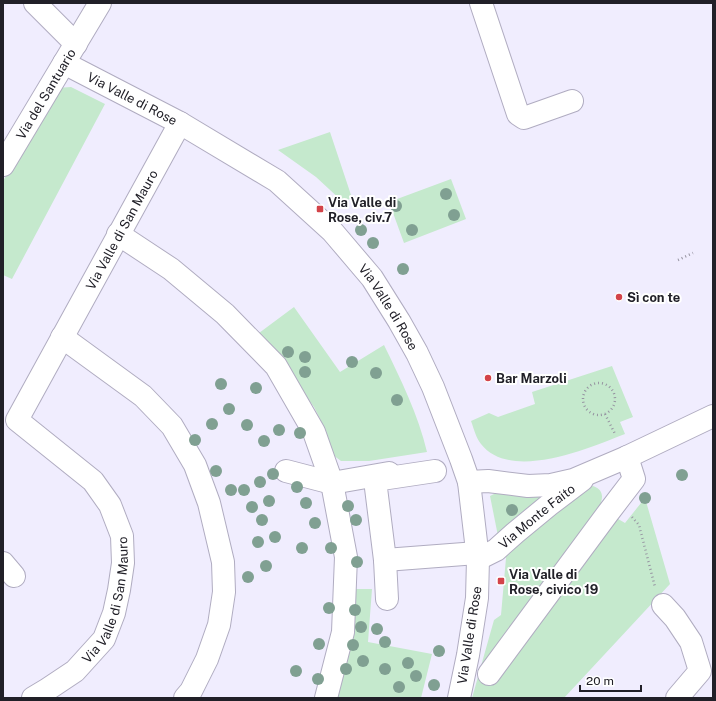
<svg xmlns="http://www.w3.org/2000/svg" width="716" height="701" font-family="'Public Sans',sans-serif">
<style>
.green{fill:#c5e9cd}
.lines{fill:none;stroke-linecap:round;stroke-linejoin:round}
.minor-casing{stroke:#b0acc1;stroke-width:24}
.path{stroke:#9694a1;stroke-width:2.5;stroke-dasharray:1 3;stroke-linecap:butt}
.minor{stroke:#fff;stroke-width:22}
.tree{fill:#80a092}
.poi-dot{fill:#d34349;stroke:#fff;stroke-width:1.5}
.labels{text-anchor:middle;stroke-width:4;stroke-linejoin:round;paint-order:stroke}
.street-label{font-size:13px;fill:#212028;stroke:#fff}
.poi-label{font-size:13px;font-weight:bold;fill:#212028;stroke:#fff;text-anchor:start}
</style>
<rect width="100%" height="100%" fill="#f0edfe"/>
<path class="green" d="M71 87 105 104 12 279 3 275V181L57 88Z
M330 132 352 198 343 202 316 177 278 150Z
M451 179 466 219 404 243 389 202Z
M294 307 340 372 384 345C401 380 418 414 427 452L369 461H341L333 455 326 431 314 407 259 333Z
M612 366 633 417 620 422 625 434C589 448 511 482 481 444 476 438 474 429 471 421L489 413 498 417 535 404 532 392Z
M593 486C604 490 603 497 600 506L608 513 625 523 645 498 670 584 564 698H472L494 620 501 615 506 558 502 553 575 491Z
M552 491 498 536 490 496 494 494Z
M354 589H372L368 642 432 654 421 698H330Z"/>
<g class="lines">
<defs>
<g id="minor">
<path d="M35 3 76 44"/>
<path d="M481 3 518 114 524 118 572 101"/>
<path id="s1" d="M64 63 180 123 277 181 332 231 372 278 399 321 417 353 433 387 461 459 469 482 478 559 477 598 468 655 459 698"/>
<path id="s2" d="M3 165 100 3"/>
<path d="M118 234 171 269 225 314 276 366 314 432 332 483 346 557 343 632 326 698"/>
<path d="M62 337 143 396 172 426 195 465 209 503 223 562 224 592 219 625 207 659 191 691 185 698"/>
<path d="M286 471 332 483 389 473"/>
<path d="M469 482 488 481 528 486 551 485 573 480 627 457 713 416"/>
<path id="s3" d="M478 559 496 550 515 533 549 505 582 480"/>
<path d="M385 560 477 553"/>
<path d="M3 563 14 576"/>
<path d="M387 599 385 560 375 480 435 471"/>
<path d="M663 605 675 618 691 642 700 671 677 698"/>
<path d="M489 674 608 513 634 479 627 457"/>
<path id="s4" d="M33 698 48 689 75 671 104 639 114 613 119 590 123 563 122 536 110 505 93 481 17 420 180 123"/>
</g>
</defs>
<use href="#minor" class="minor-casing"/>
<path class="path" d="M678 260 693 253
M583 399a16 16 0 1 1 32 0a16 16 0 1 1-32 0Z
M605 414 615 434
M632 517 639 525 655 587"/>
<use href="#minor" class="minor"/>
</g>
<g class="tree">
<circle cx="446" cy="194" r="6"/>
<circle cx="396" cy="206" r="6"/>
<circle cx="454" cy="215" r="6"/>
<circle cx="361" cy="230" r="6"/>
<circle cx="412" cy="230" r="6"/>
<circle cx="373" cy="243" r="6"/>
<circle cx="403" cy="269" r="6"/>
<circle cx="288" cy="352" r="6"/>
<circle cx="305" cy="357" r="6"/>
<circle cx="352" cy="362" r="6"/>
<circle cx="305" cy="372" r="6"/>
<circle cx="376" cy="373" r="6"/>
<circle cx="221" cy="384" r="6"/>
<circle cx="256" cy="388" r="6"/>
<circle cx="397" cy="400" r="6"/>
<circle cx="229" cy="409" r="6"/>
<circle cx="212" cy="424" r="6"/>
<circle cx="247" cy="425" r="6"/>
<circle cx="279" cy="430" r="6"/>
<circle cx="300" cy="433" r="6"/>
<circle cx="195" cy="440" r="6"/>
<circle cx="264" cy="441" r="6"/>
<circle cx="216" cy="471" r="6"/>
<circle cx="273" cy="474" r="6"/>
<circle cx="682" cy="475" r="6"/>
<circle cx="260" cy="482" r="6"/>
<circle cx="297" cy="487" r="6"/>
<circle cx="231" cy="490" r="6"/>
<circle cx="244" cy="490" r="6"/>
<circle cx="645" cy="498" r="6"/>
<circle cx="269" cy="501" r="6"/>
<circle cx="306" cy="503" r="6"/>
<circle cx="348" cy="506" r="6"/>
<circle cx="252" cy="507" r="6"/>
<circle cx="512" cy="510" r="6"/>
<circle cx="262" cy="520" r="6"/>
<circle cx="356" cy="520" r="6"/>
<circle cx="315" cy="523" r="6"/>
<circle cx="275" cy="537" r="6"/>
<circle cx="258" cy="542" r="6"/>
<circle cx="302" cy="548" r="6"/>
<circle cx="331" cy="548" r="6"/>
<circle cx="357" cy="562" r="6"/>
<circle cx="266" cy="566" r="6"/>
<circle cx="248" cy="577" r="6"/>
<circle cx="329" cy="608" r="6"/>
<circle cx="355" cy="610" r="6"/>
<circle cx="361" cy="627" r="6"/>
<circle cx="377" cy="629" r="6"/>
<circle cx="385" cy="642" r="6"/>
<circle cx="319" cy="644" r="6"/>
<circle cx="353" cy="645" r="6"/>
<circle cx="439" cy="651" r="6"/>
<circle cx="363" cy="661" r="6"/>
<circle cx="408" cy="663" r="6"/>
<circle cx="346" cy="669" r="6"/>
<circle cx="385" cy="669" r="6"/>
<circle cx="296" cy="671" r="6"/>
<circle cx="416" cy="676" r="6"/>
<circle cx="318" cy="679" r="6"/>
<circle cx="434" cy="685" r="6"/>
<circle cx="399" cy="687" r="6"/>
</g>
<g class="poi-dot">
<rect x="316" y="205" width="8" height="8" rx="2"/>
<circle cx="619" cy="297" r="4"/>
<circle cx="488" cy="378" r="4"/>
<rect x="497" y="577" width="8" height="8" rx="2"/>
</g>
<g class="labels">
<g class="street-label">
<text dy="5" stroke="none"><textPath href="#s2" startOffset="83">Via del Santuario</textPath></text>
<text dy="5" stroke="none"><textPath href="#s1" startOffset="77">Via Valle di Rose</textPath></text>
<text dy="5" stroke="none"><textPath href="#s4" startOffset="576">Via Valle di San Mauro</textPath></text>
<text dy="5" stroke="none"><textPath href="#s1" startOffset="413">Via Valle di Rose</textPath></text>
<text dy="5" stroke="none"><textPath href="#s3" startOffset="73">Via Monte Faito</textPath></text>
<text dy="5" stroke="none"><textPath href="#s4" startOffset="131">Via Valle di San Mauro</textPath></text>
<text transform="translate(469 635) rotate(-81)" y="5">Via Valle di Rose</text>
</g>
<g class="poi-label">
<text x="328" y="207">Via Valle di<tspan x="328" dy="15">Rose, civ.7</tspan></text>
<text x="627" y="302">Sì con te</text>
<text x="496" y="383">Bar Marzoli</text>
<text x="509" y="579">Via Valle di<tspan x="509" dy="15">Rose, civico 19</tspan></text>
</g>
</g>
<rect width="716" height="701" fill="none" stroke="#212028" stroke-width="8"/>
<path d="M580 685v6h61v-6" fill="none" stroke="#212028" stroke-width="2"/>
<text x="586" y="685" font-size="12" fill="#212028" stroke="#ffffff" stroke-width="3" paint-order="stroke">20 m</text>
</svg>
